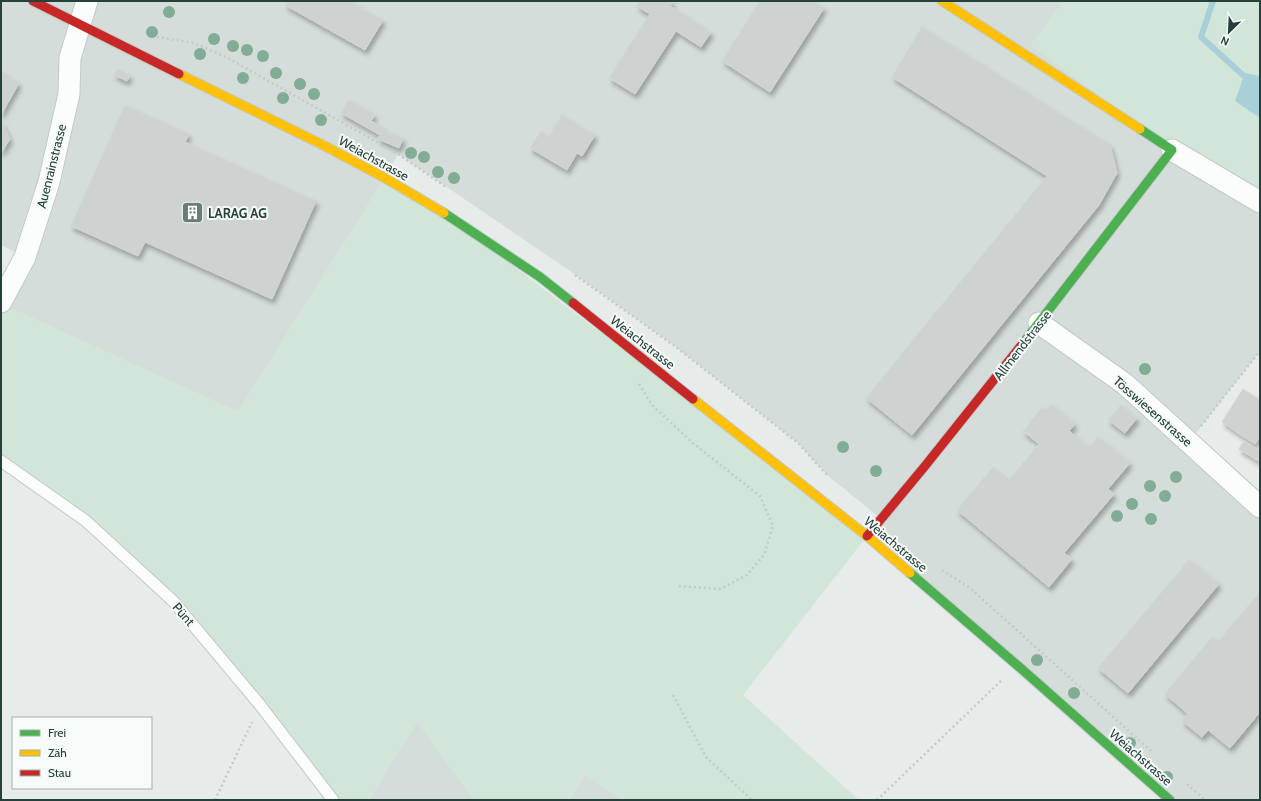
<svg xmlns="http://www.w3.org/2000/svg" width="1261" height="801" font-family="Cabin,sans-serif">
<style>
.built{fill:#d5ddda}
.green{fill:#d1e5d8}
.water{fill:#a9d0d9}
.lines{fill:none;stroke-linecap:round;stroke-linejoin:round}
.stream{stroke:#a9d0d9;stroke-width:6}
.building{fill:#ced3d1;stroke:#d0d5d3;filter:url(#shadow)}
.lane-casing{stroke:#c4c9c7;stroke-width:13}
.street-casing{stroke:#c4c9c7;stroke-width:23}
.fast-casing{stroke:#c3cac8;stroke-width:11}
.slow-casing{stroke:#c3cac8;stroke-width:11}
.jam-casing{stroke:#c3cac8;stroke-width:11}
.path{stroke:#c3cbca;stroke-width:2.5;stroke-dasharray:2 3;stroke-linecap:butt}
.lane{stroke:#fbfcfc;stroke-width:11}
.street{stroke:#fbfcfc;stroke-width:21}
.fast{stroke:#4caf50;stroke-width:9}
.slow{stroke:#ffc107;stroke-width:9}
.jam{stroke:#c62828;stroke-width:9}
.tree{fill:#81ac95}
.labels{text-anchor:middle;stroke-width:4;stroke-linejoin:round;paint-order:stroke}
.street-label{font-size:13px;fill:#24413b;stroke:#f6faf9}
.poi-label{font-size:13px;font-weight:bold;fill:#24413b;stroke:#f6faf9;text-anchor:start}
</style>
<defs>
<filter id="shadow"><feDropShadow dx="2.5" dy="4.5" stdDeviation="2" flood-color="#0004"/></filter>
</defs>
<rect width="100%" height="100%" fill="#e7ecea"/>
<path class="built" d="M1 1H1064L1031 45 1260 202V351L1189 442 1260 507V800H1170L867 536 880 518 827 475 798 443 676 347 579 277 398 154 385 178 238 412 1 304 25 257 1 245Z
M417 721 474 800H369Z
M585 775 623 800H569Z"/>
<path class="green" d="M1064 1H1260V202L1172 150 1031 45Z
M385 178 445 214 867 536 743 695 859 800H623L585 775 569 800H474L417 721 369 800H333L173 601 86 521 1 461V304L238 412Z"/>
<path class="water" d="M1245 73 1260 76V118L1235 101Z"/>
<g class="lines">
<path class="stream" d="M1213 1 1201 37 1244 76"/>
</g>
<path class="building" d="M288 1H349L383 20 365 50 285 5Z
M640 1H673L670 6 711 32 701 47 676 31 635 94 609 78 650 14 637 6Z
M760 1H813L824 8 770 92 722 61Z
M922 27 1110 145 1117 173 1099 205 912 435 866 398 1047 176 892 77Z
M117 69 130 75 127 81 114 75Z
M1 71 19 83 1 115Z
M349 100 375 115 371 121 384 128 380 135 341 113Z
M125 105 189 134 185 142 316 201 272 299 145 242 138 256 71 226Z
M562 115 595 135 582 156 549 136Z
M1 121 10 139 1 153Z
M383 130 403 138 399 148 378 139Z
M541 131 577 153 567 170 530 148Z
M1243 389 1260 400 1238 433 1222 422Z
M1260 400V436L1255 444 1238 433Z
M1051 404 1075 424 1069 431 1089 447 1098 437 1130 463 1108 489 1114 494 1064 553 1072 559 1049 587 957 510 993 467 1008 481 1039 444 1023 431 1043 407 1046 410Z
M1121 405 1137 418 1125 433 1108 420Z
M1244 441 1260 451V462L1239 449Z
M1189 560 1219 584 1128 693 1098 668Z
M1260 592V712L1230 748 1208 730 1202 737 1182 721 1188 714 1165 694 1212 637 1218 642Z"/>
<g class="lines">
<defs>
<path id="lane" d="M1 461 86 521 173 601 260 705 333 800"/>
<path id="street" d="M1172 150 1260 202
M1 302 25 257 49 182 69 94 70 58 87 1
M1039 323 1125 384 1260 507"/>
<path id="fast" d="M444 213 540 277 573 303
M1024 342 1172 150 1140 129
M910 573 1017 665 1170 800"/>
<path id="slow" d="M942 1 1140 129
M179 74 321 144 385 178 444 213
M693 399 867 536 910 573"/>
<path id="jam" d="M33 1 179 74
M573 303 693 399
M867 536 925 466 1024 342"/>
</defs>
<use href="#lane" class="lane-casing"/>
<use href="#street" class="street-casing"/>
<use href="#fast" class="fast-casing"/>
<use href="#slow" class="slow-casing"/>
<use href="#jam" class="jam-casing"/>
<path class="path" d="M157 37 194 43 226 57 398 154 446 187
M575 275 676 347 798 443 827 475
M639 384 652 405 694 444 760 496 773 526 764 555 747 575 720 589 677 586
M1201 426 1260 351
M942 570 970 588 1151 751
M673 695 706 757 752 800
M1187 784 1205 800
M215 800 252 722
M877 800 1003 679"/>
<use href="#lane" class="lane"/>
<use href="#street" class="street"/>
<use href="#fast" class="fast"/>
<use href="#slow" class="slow"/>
<use href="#jam" class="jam"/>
</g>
<g class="tree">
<circle cx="169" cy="12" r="6"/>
<circle cx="152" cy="32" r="6"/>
<circle cx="214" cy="39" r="6"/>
<circle cx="233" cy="46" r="6"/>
<circle cx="247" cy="50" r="6"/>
<circle cx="200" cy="54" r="6"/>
<circle cx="263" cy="56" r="6"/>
<circle cx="276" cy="73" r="6"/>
<circle cx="243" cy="78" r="6"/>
<circle cx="300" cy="84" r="6"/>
<circle cx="314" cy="94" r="6"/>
<circle cx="283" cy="98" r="6"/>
<circle cx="321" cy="120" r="6"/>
<circle cx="411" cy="153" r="6"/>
<circle cx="424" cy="157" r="6"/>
<circle cx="438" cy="172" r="6"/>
<circle cx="454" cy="178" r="6"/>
<circle cx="1145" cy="369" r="6"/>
<circle cx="843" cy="447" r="6"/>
<circle cx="876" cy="471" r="6"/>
<circle cx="1176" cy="477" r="6"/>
<circle cx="1150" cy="486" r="6"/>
<circle cx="1165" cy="496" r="6"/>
<circle cx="1132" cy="504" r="6"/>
<circle cx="1117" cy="516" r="6"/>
<circle cx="1151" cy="519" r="6"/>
<circle cx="1037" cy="660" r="6"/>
<circle cx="1074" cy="693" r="6"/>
<circle cx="1130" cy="743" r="6"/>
<circle cx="1167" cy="777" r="6"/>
</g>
<defs>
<symbol id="building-square" viewBox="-11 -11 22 22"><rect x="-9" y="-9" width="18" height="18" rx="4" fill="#687d78" stroke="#f6faf9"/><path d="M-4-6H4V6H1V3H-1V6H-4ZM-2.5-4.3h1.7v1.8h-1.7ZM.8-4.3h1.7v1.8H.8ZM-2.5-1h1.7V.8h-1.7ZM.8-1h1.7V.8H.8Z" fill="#fff"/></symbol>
</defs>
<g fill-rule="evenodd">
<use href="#building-square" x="180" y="200" width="25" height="25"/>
</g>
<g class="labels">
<g class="street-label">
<text transform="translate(374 158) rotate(29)" y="5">Weiachstrasse</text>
<text transform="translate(51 166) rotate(-76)" y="5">Auenrainstrasse</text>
<text transform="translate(643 342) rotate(38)" y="5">Weiachstrasse</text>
<text transform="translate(1022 345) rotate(-52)" y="5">Allmendstrasse</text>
<text transform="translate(1153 411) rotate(41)" y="5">Tösswiesenstrasse</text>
<text transform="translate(896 544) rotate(40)" y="5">Weiachstrasse</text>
<text transform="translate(184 614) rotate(49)" y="5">Pünt</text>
<text transform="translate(1141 757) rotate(41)" y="5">Weiachstrasse</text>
</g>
<g class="poi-label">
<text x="208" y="218">LARAG AG</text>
</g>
</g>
<rect width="1261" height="801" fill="none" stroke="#24413b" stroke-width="4"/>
<rect x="12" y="717" width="140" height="72" fill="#f6faf9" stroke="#a2b0ad"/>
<rect x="20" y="730" width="20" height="6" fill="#4caf50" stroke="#a2b0ad"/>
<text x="48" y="737" font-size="12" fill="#24413b">Frei</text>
<rect x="20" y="750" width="20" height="6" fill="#ffc107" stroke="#a2b0ad"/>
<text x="48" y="757" font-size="12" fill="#24413b">Zäh</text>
<rect x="20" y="770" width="20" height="6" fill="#c62828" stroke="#a2b0ad"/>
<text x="48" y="777" font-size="12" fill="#24413b">Stau</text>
<g transform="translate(1229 32) rotate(204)" stroke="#f6faf9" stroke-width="3" paint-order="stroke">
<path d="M0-3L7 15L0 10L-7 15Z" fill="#24413b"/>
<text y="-6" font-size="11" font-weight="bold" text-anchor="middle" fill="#24413b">N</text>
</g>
</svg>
